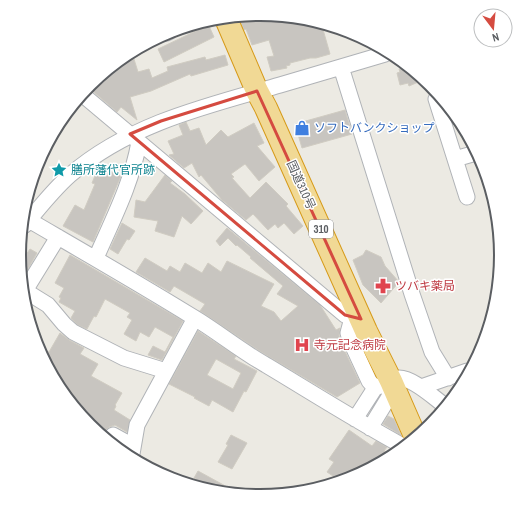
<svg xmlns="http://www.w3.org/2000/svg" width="521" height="510" font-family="'Archivo Narrow','Noto Sans JP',sans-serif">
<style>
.building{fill:#c8c5c0;stroke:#d0ccc2;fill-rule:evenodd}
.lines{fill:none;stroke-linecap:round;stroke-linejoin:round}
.minor-casing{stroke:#b0b3b7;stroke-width:17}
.highway-casing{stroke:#d69a19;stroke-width:24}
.minor{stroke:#fff;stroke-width:15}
.highway{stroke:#f1d995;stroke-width:22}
.marked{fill:none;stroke:#d54b40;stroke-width:3;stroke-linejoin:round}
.labels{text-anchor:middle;stroke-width:3;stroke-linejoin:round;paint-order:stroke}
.shield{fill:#fff;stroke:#8c8e91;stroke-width:1}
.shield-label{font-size:11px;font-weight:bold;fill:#5b5e62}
.shop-label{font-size:12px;fill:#366cbe;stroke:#fff;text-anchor:start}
.culture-label{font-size:12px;fill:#0d838f;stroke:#fff;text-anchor:start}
.street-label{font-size:12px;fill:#5b5e62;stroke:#fff}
.health-label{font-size:12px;fill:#be3a42;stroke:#fff;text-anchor:start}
.rim{fill:none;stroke:#5b5e62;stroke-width:2}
</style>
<rect width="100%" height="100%" fill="#eceae3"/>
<path class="building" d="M261 14 322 26 330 54 316 58H310L290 63V65L286 66 287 68 271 71 267 57 274 56 269 40 252 45 246 29 244 30 239 18Z
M209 26 214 37 164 62 158 49 202 28 203 29Z
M225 55 228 65 191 76 190 74 151 91 130 97 137 120 121 107 117 112 88 87 90 84 106 74 116 71 115 68 133 56 138 72 149 69 152 78 168 71 167 67 205 57 206 60Z
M405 67 423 80 409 86 408 83 400 85 397 73 400 72 399 69Z
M345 110 352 134 302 148 295 124Z
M186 122 190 131 199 128 206 145 221 130 228 137 254 123 264 143 257 146 275 167 259 181 245 164 231 174 234 177 232 178 250 198 266 182 288 204 286 206 303 226 294 234 284 223 278 228 275 224 268 230 253 214 246 220 222 200 201 175 199 177 192 163 184 168 169 155 174 154 168 141 183 135 179 125Z
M97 171 107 176 110 171 121 176 93 242 63 226 75 205 84 210 95 184 92 183Z
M165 175 172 181 170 183 185 194 203 211 191 224 182 216 174 237 155 231 158 221 134 217 136 200 145 202Z
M122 223 135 231 129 240 127 239 118 254 110 249Z
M227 228 320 305 336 330 340 328 339 335 341 343 360 383 337 397 261 352 200 311 205 304 174 286 170 292 136 272 145 258 167 271 170 266 180 272 185 263 202 273 208 263 221 272 227 261 274 284 261 306 274 312 281 321 298 306 277 294 283 286 250 258 251 257 237 245 236 246 228 238 220 246 216 241Z
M30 249 37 253 24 276 21 262Z
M366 250 381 257 385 266 399 282 381 303 363 285 353 260 363 255Z
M70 255 183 321 162 360 148 355 153 346 165 352 173 337 155 327 149 337 140 332 136 341 124 334 132 320 127 317 130 313 105 299 96 317 94 316 87 329 78 325 71 318 75 311 59 302 61 298 59 297 64 288 55 283Z
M198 331 236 356 234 359 257 371 246 392 244 391 233 412 212 400 209 406 194 398 195 397 169 384ZM216 359 241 373 233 389 207 375Z
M60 333 69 340 84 348 80 354 98 364 91 376 122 393 115 405 116 406 114 410 130 420 127 432 115 425 109 427 103 434 90 425 38 347 37 346 49 352Z
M388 416 394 419 401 435 383 424Z
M349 430 372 446 376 441 387 447 384 451 388 454 353 478 339 480 327 472 334 462 329 459Z
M231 435 247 443 232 469 218 462 228 445 226 444Z
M198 471 229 488 228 490 209 486 194 478Z"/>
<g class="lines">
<defs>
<path id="minor" d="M167 33 169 32
M341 67 412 294 432 352 448 378
M83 95 345 315 352 318 361 319
M440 98 436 99 467 197
M455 159 476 153
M27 219C82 251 138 283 193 317 218 332 241 351 266 365 311 392 355 420 401 445
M25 225C39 208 53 190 70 175 129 124 206 106 280 85 315 75 350 64 385 54
M96 258C112 221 132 183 139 142
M26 289 58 237
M27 292 48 305 64 324 73 332 124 358 166 371
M352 318 348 333 350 340 369 381 375 388 399 378C413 378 433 397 444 405
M421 387 467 371
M355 419 375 388
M370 428 389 397 391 381
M110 439 113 435 133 446
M132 454 137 425 195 318"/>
<path id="highway" d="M227 21 257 91 266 108 366 331 391 381 415 436"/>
</defs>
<use href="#minor" class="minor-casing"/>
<use href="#highway" class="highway-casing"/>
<use href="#minor" class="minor"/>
<use href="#highway" class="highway"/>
</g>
<path class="marked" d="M257 91 361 319 345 315 130 134 161 121Z"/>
<defs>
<symbol id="shop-bare" viewBox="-9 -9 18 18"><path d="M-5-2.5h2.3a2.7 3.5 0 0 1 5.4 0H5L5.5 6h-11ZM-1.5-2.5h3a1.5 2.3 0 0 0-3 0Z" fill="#3f7fe0" stroke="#fff" stroke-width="2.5" paint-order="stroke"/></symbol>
<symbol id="sight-bare" viewBox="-9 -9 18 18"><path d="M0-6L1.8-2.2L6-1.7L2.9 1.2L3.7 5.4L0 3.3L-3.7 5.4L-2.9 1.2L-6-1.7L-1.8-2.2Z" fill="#0f9aa8" stroke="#fff" stroke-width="2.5" paint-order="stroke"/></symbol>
<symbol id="pharmacy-bare" viewBox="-9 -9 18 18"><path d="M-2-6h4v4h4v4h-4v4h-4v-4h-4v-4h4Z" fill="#e0444e" stroke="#fff" stroke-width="2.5" paint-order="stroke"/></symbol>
<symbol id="hospital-bare" viewBox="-9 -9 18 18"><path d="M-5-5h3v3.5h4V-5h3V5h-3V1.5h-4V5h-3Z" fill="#e0444e" stroke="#fff" stroke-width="2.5" paint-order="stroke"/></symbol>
</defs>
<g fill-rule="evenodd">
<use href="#shop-bare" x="291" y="117" width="22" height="22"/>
<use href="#sight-bare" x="48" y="159" width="22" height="22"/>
<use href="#pharmacy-bare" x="372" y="275" width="22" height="22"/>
<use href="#hospital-bare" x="291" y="334" width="22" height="22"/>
</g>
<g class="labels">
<rect class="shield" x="309" y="220" width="24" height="18" rx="3"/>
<g class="shield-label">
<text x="321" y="233">310</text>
</g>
<g class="shop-label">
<text x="314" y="132">ソフトバンクショップ</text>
</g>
<g class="culture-label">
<text x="71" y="174">膳所藩代官所跡</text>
</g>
<g class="street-label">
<text transform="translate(301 185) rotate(66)" y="4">国道310号</text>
</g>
<g class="health-label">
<text x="395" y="290">ツバキ薬局</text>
<text x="314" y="349">寺元記念病院</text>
</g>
</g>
<path d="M0 0H521V510H0ZM26 255a234 234 0 1 1 468 0a234 234 0 1 1-468 0Z" fill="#fff" fill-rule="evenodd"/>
<path class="rim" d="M26 255a234 234 0 1 1 468 0a234 234 0 1 1-468 0Z"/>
<g transform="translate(493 28) rotate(164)"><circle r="19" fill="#ffffff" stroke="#bdbfc0"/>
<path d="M0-3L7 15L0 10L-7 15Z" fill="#d54b40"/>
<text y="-6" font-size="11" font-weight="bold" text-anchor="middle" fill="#5b5e62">N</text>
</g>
</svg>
